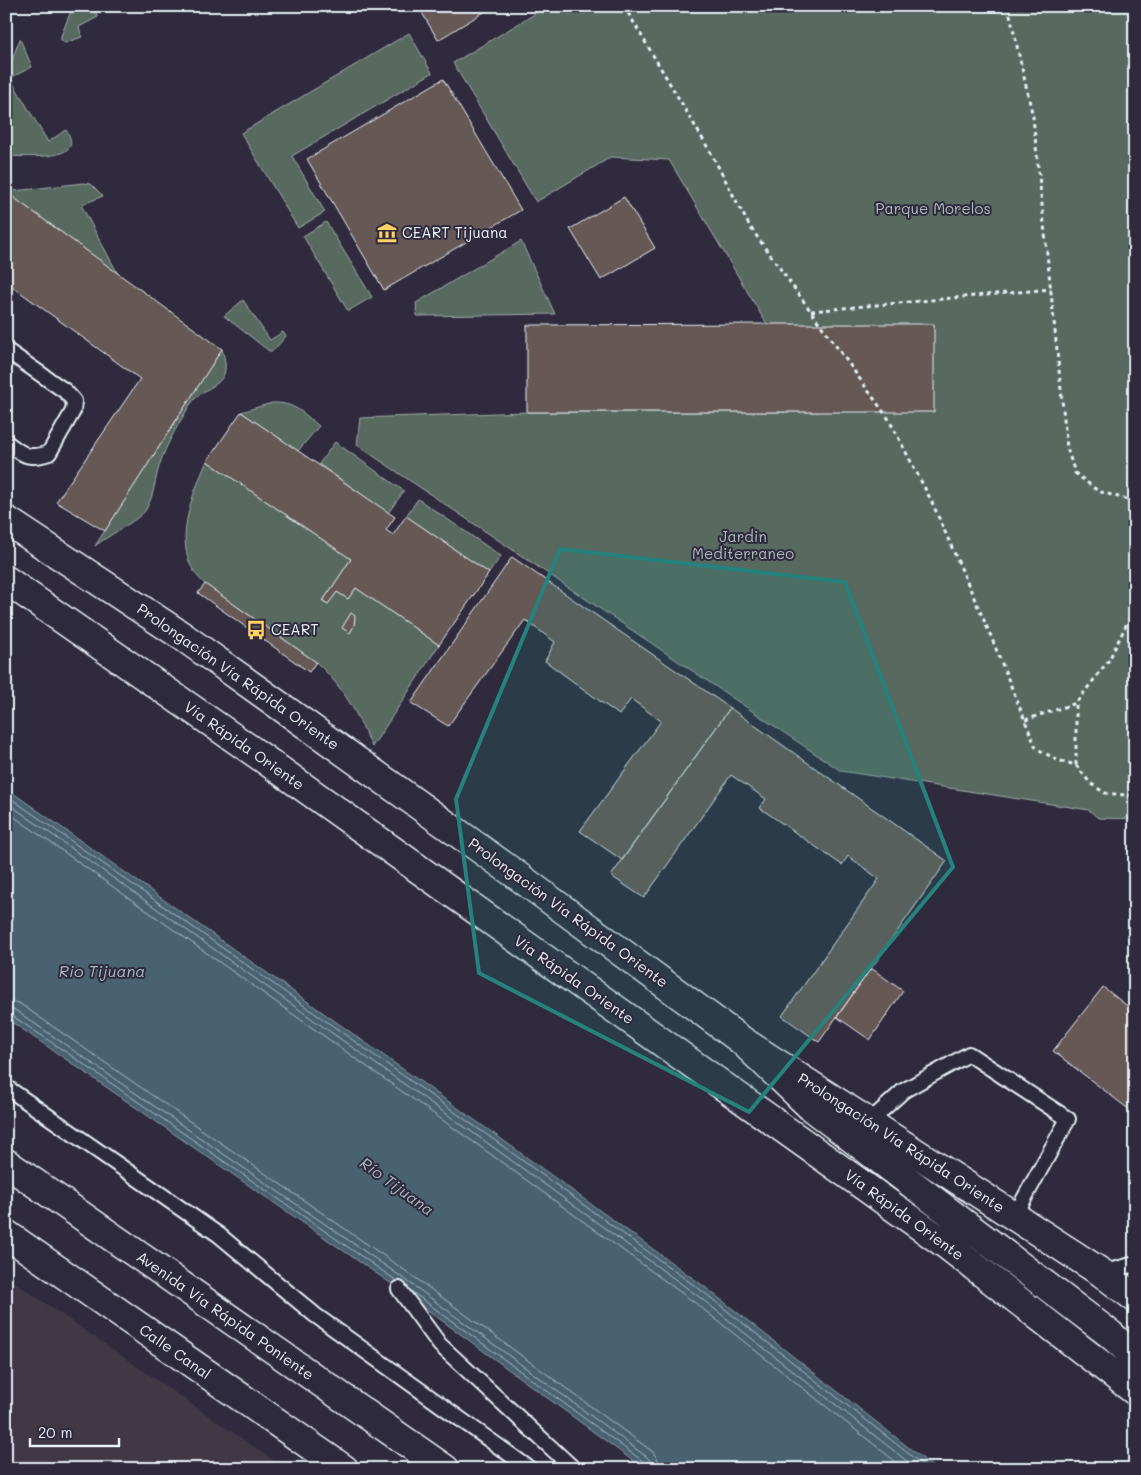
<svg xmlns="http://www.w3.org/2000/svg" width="1141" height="1475" font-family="Mali,sans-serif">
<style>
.built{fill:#3f3844}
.green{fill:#586960;stroke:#a0adac}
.water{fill:#496272;stroke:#899ba8}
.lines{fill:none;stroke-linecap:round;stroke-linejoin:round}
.shore{stroke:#a8b8c2;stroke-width:1}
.building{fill:#655955;stroke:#e8f1f8}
.service-casing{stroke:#e8f1f8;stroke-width:18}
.secondary-casing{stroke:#e8f1f8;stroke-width:31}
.trunk-casing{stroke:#e8f1f8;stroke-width:31}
.path{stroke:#e8f1f8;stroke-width:3;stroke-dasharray:4 4;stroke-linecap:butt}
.service{stroke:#2f2a3d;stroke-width:14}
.secondary{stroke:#2f2a3d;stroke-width:28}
.trunk{stroke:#2f2a3d;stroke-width:28}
.marked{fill:#25827c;fill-opacity:0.2;stroke:#25827c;stroke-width:4;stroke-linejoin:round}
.labels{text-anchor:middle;stroke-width:4;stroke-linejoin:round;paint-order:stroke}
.park-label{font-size:15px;fill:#aebbbb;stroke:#2f2a3d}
.poi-label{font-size:15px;fill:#e8f1f8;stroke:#2f2a3d;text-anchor:start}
.street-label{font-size:15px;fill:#e8f1f8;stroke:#2f2a3d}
.water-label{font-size:16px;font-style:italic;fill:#a8b8c2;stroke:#2f2a3d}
</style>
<rect width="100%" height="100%" fill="#2f2a3d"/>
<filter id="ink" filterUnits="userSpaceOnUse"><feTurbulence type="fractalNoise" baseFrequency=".02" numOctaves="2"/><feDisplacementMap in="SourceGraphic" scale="10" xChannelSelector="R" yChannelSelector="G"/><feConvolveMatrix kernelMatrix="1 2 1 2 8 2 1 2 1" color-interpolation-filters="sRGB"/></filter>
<g filter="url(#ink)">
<path class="built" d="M6 1276 286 1469H6Z"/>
<path class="green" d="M73 6H93L98 17 79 27 82 37 65 43 61 40V36Z
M548 6H1135V819L1098 818 1089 810 841 771 357 445 360 418 527 412H819L669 160 611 157 536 202 453 63Z
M409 33 432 73 292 156 325 212 298 228 241 133Z
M20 39 32 67 10 78 48 142 66 130C89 163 23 156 6 156V75Z
M83 183 91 184 103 196 81 205 118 274 6 192Z
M326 222 372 297 348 311 303 236Z
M521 241 555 314 417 316 416 303Z
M243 300 270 340 283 332 286 336 273 351H269L224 316Z
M222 349C235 390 206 381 190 405 179 423 167 443 160 463 155 479 154 497 145 511 138 520 106 537 95 546Z
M272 403C294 402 303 413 319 426L298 451 241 412Z
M335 442 404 491 388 513 319 464Z
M207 461 351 559 323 601 328 604 337 592 348 599 356 588 439 645 372 747C357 713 344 688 316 662L205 584C168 552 191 498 207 461Z
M418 499 501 556 489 573 406 516Z"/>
<path class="water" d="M6 788 500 1138 705 1287 936 1469H644L399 1289 6 1018Z"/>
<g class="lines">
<path class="shore" d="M6 795 497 1142 702 1291 928 1469
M6 802 493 1147 698 1296 917 1469
M6 811 489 1153 694 1302 905 1469
M6 1000 19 1003 410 1274 653 1452 658 1460 660 1469
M6 1008 15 1010 406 1280 647 1457 652 1463V1469
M6 1014 11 1015 66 1052 397 1281
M411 1291 644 1462 646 1469"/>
</g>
<path class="building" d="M418 6H494L438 40Z
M443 79 521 210 384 290 307 159Z
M6 192 222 349 105 531 56 502 140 379 6 282Z
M624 197 655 248 601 280 570 229Z
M765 324H934V412H527V325Z
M241 412 395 517 386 530 393 535 406 516 489 573 439 645 356 588 348 599 337 592 328 604 323 601 351 559 207 461Z
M512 557 730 708 622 860 580 831 661 721 631 699 619 715 545 661 555 642 525 620 448 726 411 703Z
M205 584 316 662 309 672 198 593Z
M351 613 355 616 354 626 350 633 342 628Z
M730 708 947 861 819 1042 782 1016 879 879 848 856 842 865 760 808 766 799 731 775 644 898 611 876Z
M871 968 903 991 870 1040 837 1017Z
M1103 987 1135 1012V1114L1053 1051Z"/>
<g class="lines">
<defs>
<path id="service" d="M6 350 65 391 74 401 73 411 49 453C28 460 23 455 6 442
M6 1087 219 1235 315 1315 530 1469
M869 1122 903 1091 969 1054 1068 1119 1014 1217
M1102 1273 1135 1264
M399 1289 440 1345 574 1469"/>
<path id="secondary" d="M6 520 182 636 511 871 741 1040 1102 1273 1135 1298
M6 1234 344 1469"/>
<path id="trunk" d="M6 580 264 759 944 1243 1135 1391
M741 1040 812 1108 1110 1334 1135 1357
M6 1163 445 1469"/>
</defs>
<use href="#service" class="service-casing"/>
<use href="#secondary" class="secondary-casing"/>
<use href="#trunk" class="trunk-casing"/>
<path class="path" d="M624 6 711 153 750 227 888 418 931 500 990 634 1036 748 1057 760 1076 765 1090 783 1105 793 1135 796
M1008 6 1033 117 1067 448 1075 473 1098 491 1135 502
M811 311 1051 289
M1025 720 1076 703
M1076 765V703L1109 660 1135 607"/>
<use href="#service" class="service"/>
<use href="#secondary" class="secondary"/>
<use href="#trunk" class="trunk"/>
</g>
</g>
<path class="marked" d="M560 549 845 582 953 867 749 1112 479 973 456 799Z"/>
<defs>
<symbol id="museum-bare" viewBox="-9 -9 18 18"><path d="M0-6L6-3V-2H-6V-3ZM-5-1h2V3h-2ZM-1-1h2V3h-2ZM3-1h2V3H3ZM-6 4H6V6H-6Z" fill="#ffd166" stroke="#2f2a3d" stroke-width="2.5" paint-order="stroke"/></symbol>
<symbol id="bus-bare" viewBox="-9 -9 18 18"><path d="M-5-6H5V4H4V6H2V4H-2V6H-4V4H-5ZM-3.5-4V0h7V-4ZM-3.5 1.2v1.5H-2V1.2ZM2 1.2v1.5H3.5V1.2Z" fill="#ffd166" stroke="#2f2a3d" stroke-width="2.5" paint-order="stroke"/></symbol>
</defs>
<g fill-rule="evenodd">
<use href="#museum-bare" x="373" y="219" width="28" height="28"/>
<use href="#bus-bare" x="242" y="616" width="28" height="28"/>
</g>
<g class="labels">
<g class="park-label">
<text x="933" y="214">Parque Morelos</text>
<text x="743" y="542">Jardin<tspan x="743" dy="17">Mediterraneo</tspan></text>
</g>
<g class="poi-label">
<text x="402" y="238">CEART Tijuana</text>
<text x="271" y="635">CEART</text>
</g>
<g class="street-label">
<text transform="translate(238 677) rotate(35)" y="5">Prolongación Vía Rápida Oriente</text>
<text transform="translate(244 746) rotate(35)" y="5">Vía Rápida Oriente</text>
<text transform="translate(568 913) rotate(36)" y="5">Prolongación Vía Rápida Oriente</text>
<text transform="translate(574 980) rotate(35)" y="5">Vía Rápida Oriente</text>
<text transform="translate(901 1143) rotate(33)" y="5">Prolongación Vía Rápida Oriente</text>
<text transform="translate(904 1215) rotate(36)" y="5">Vía Rápida Oriente</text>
<text transform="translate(225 1316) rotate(35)" y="5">Avenida Vía Rápida Poniente</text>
<text transform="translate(175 1352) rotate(35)" y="5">Calle Canal</text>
</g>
<g class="water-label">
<text x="102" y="977">Rio Tijuana</text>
<text transform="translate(397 1186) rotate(36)" y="6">Río Tijuana</text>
</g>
</g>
<rect width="1141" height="1475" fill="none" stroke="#2f2a3d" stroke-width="25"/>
<rect x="12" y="12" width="1116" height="1450" fill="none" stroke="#e8f1f8" stroke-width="2" filter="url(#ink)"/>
<path d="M30 1438v8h89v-8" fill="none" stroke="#e8f1f8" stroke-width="2.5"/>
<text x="38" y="1438" font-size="15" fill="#e8f1f8" stroke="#2f2a3d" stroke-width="4" paint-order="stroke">20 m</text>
</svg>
